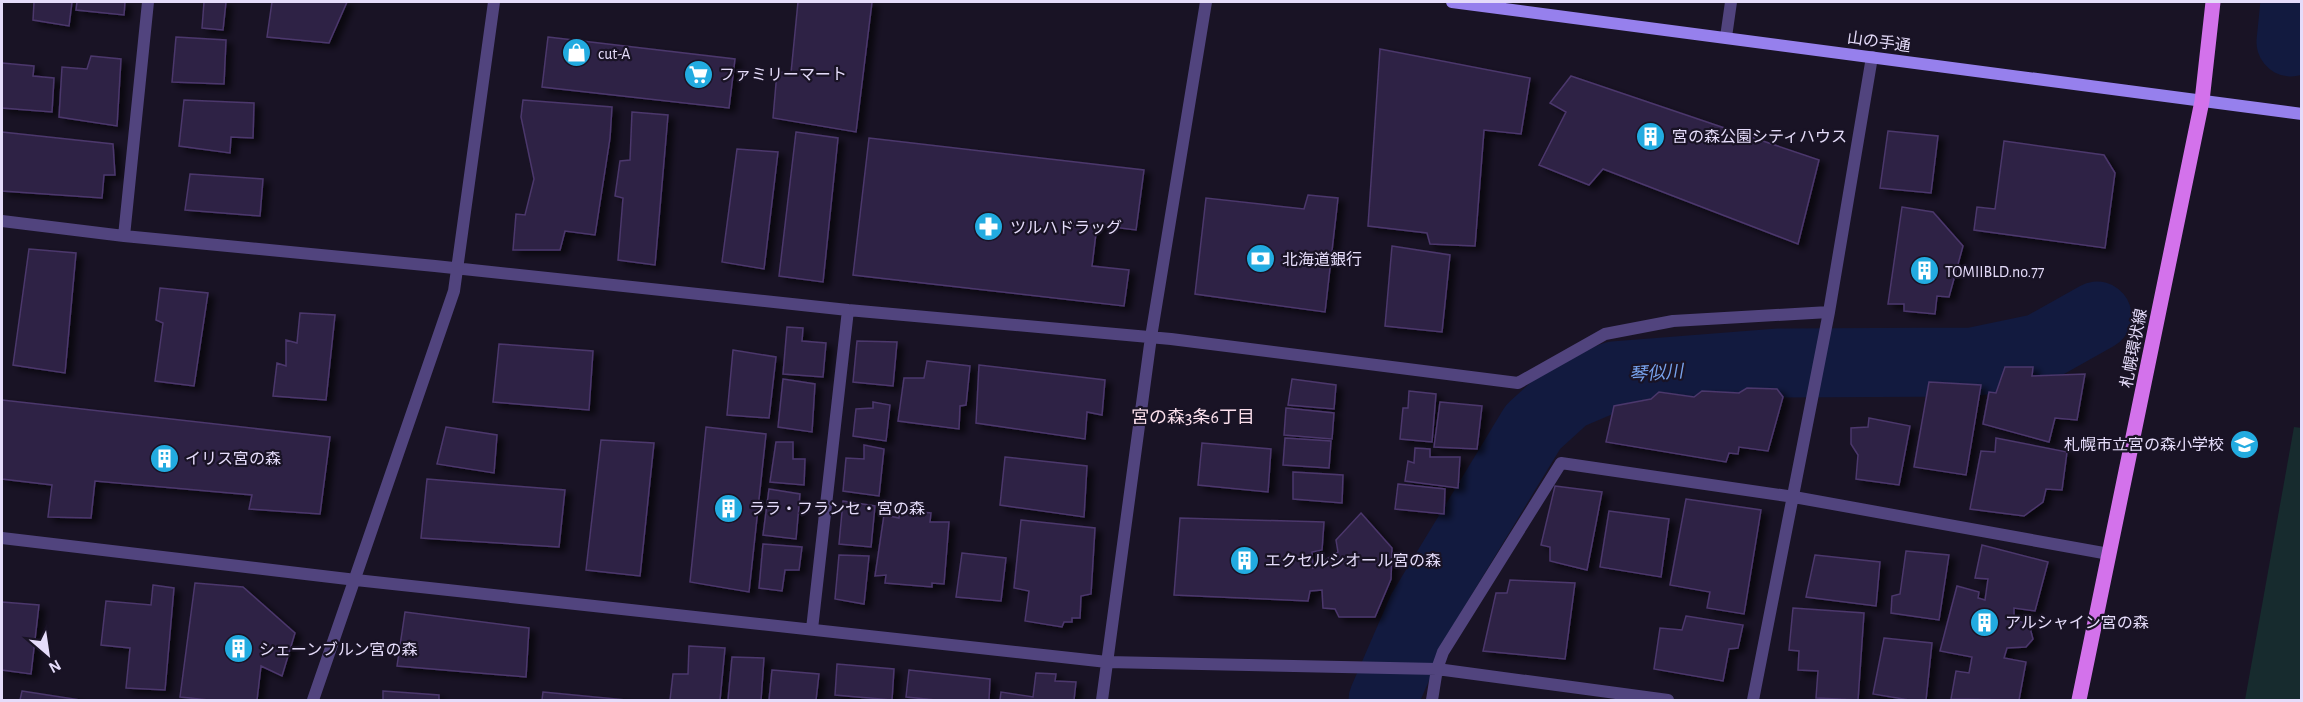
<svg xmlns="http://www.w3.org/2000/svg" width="2303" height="702" font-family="'Alegreya Sans','Noto Sans JP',sans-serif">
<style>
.green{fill:#172b2e}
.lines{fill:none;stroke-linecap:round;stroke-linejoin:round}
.river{stroke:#121a3f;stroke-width:69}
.building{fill:#2f2244;stroke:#4b376c;stroke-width:1.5;filter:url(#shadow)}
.minor{stroke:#51447e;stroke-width:12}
.secondary{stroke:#9680ed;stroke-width:12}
.primary{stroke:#d372eb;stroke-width:15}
.labels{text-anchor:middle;stroke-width:4.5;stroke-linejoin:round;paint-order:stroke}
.street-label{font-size:16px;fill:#e5dcfa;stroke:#191325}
.poi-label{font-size:16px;fill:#e5dcfa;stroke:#191325;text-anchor:start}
.water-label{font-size:18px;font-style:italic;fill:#78a2ec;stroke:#191325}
.neighbourhood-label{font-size:18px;fill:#fadeeb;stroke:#191325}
</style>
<defs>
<filter id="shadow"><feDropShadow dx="6" dy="4" stdDeviation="3" flood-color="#0009"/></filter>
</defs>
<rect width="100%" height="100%" fill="#191325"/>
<path class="green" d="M2294 427 2302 428 2301 700H2245Z"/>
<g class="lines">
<path class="river" d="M2291 42 2295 2
M1383 700 1422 610 1533 427 1567 396 1614 376 1780 363 1973 362 2040 348 2097 316"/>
</g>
<path class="building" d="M34 2H72L69 26 33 20Z
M77 2H125L124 15 76 10Z
M204 2H226L223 30 202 28Z
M272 2H347L329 43 267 37Z
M798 2H872L856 132 773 118 777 72 791 73Z
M176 37 226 40 224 84 172 82Z
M548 37 735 59 729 108 542 87Z
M1380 49 1530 78 1521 134 1484 130 1475 246 1430 244 1427 233 1368 226Z
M91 56 121 59 117 126 59 117 62 67 87 69Z
M2 63 34 66 33 76 54 78 52 112 2 108Z
M1571 76 1819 160 1798 244 1603 169 1589 185 1539 165 1566 112 1550 103Z
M184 100 254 103 253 138 231 137 230 153 179 146Z
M523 100 612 107 610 138 595 235 565 231 560 250H513L516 214 525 215 534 179 521 117Z
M632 112 668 115 655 265 618 260 623 198 615 196 620 161 630 160Z
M1888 131 1938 136 1931 193 1880 188Z
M2 132 113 144 115 175H104L102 198 2 191Z
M796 132 838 138 823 282 779 276Z
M869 138 1144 170 1136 230 1097 225 1092 266 1129 270 1124 306 853 275Z
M2004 141 2104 155 2115 173 2105 248 1974 230 1977 207 1995 209Z
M737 149 778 152 764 269 722 262Z
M190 174 263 179 260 216 185 210Z
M1308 195 1338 198 1325 312 1195 294 1206 198 1304 209Z
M1902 207 1933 212 1963 246 1949 297 1937 296 1935 314 1904 311V304H1888Z
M1392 246 1450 255 1442 332 1385 326Z
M29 249 76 253 65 373 13 365Z
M160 288 208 293 194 386 155 381 163 323 156 320Z
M300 313 335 315 326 400 273 396 277 363 286 366V340L297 343Z
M787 327 803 328 802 341 826 343 823 377 783 374Z
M857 341 897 342 893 386 853 382Z
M499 344 593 351 589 410 493 402Z
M733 350 776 357 769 418 727 415Z
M927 361 970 366 966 405 960 406 959 429 898 421 904 378H924Z
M979 365 1105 380 1102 415 1087 412 1085 439 976 423Z
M2005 367H2033L2032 376 2085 374 2077 420 2055 418 2049 442 1983 424 1989 392 1996 393Z
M783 379 815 384 812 432 778 427Z
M1292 379 1336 385 1334 409 1288 405Z
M1929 382 1981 385 1966 475 1914 467Z
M1747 388 1777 389 1783 397 1768 451 1739 447 1738 454 1729 453 1726 462 1606 442 1614 406 1651 399 1659 392 1694 397 1702 391 1739 393Z
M1409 391 1436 394 1432 442 1400 439 1403 408H1408Z
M2 400 330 437 320 514 249 509 252 495 95 481 91 518 48 517 52 485 2 479Z
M873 402 890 405 886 441 853 436 856 409 873 408Z
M1440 402 1482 406 1477 449 1434 447Z
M1286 408 1334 413 1332 439 1284 435Z
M1869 418 1910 426 1899 485 1856 479 1858 455 1851 444V428L1868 427Z
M446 427 497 435 494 473 437 464Z
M706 427 766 434 749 592 690 582Z
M1285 438 1331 441 1329 468 1283 465Z
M1996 438 2067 452 2062 490 2046 489 2043 502 2024 516 1970 509 1981 451 1995 452Z
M601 440 654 443 640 576 586 570Z
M776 442H793V459H805L804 485 770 482Z
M1202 443 1271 449 1268 492 1198 485Z
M864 445 884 449 879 496 843 491 846 458 864 459Z
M1415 448 1430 449V457H1460L1458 488 1405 481 1408 461 1414 463Z
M1005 457 1087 466 1084 517 1000 505Z
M1293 472 1343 475 1342 503 1293 499Z
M427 479 565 490 559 547 421 538Z
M1398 484 1445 489 1444 514 1395 509Z
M1555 486 1602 492 1587 570 1550 561V547L1541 545Z
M769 489 800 494 796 539 763 535Z
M1686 499 1761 510 1744 614 1707 608 1710 592 1670 585Z
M843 501 875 506 871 547 839 544Z
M900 510 931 513 930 522H949L944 584 932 583V587L885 583 886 575 875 576 884 515 899 518Z
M1609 511 1669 519 1661 577 1600 567Z
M1361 513 1392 548 1391 579 1375 617H1339L1335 609 1323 608 1322 590 1310 591 1308 601 1174 595 1180 518 1324 522 1322 550 1312 552 1313 568 1338 552 1336 540Z
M1021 520 1095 528 1091 594 1081 596 1080 618H1072V622H1064L1062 627 1025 621 1029 591 1014 588Z
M763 544 802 547 799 570H785L782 591 759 588Z
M1982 545 2048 562 2035 611 2014 608V620L2029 624 2033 639 2026 647 2007 648 2004 658 2026 662 2019 700 1951 699 1956 671 1969 673 1972 657 1940 651 1957 586 1979 592 1978 598 1985 600 1988 579 1975 578Z
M1906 551 1949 555 1939 620 1891 613 1892 596 1900 594Z
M962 553 1006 558 1001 601 956 597Z
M839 555 869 556 864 604 835 599Z
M1815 555 1880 562 1876 606 1806 597Z
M1510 580 1575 583 1565 659 1483 651 1496 593H1507Z
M195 583 243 587 295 633 282 676 261 666 257 700H209L180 697Z
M153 585 174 588 165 690 126 688 130 648 101 645 106 601 151 605Z
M2 602 39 605 31 674 2 670Z
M1793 608 1864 613 1858 700 1816 698 1818 671 1798 670 1799 651 1789 650Z
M405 612 529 628 526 677 397 666Z
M1686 616 1743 625 1738 648 1729 649 1723 681 1654 669 1660 628 1682 630Z
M1884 638 1932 643 1926 700H1909L1873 694Z
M689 646 725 648 720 700H670L673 674H688Z
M732 657 764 658 761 700H728Z
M837 664 894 669 892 700 835 695Z
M772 670 819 674 816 700H769Z
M909 670 990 679 989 700H936L906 697Z
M1036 673 1056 674 1055 681 1076 682 1074 700H1000L1001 692 1033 697Z
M22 691 80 700H20Z
M383 691 439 695V700H383Z
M543 692 626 700H542Z"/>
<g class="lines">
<path class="minor" d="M1726 37 1731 2
M2 221 124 236 435 266 848 310 1171 339 1518 383 1605 334 1673 321 1829 312
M124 236 148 2
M2 538 356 580 1107 662 1437 669 1668 700
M812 629 848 310
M313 700 454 291 494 2
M1102 700 1151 337 1206 2
M1432 700 1437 669 1443 652 1561 463 1794 497 2109 554
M1753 700 1829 312 1872 57"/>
<path class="secondary" d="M1452 2 2302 114"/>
<path class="primary" d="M2079 700 2202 101 2213 2"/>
</g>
<defs>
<symbol id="shop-disc" viewBox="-11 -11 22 22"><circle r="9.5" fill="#22abe0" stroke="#191325"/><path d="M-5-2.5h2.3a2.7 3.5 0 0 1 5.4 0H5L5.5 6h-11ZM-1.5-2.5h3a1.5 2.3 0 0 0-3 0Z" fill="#fff"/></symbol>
<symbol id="supermarket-disc" viewBox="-11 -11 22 22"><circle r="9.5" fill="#22abe0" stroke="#191325"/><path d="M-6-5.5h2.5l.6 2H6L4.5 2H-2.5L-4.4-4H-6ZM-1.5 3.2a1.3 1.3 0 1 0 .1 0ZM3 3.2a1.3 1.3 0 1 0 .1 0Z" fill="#fff"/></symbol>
<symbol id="building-disc" viewBox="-11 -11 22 22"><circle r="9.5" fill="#22abe0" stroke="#191325"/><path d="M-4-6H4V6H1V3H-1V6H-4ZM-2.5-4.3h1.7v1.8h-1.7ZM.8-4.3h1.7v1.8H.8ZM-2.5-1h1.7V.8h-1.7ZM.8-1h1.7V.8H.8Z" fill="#fff"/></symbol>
<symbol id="pharmacy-disc" viewBox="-11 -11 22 22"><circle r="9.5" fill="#22abe0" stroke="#191325"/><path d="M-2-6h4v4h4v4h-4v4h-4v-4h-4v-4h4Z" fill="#fff"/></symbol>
<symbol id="bank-disc" viewBox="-11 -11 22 22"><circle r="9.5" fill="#22abe0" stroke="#191325"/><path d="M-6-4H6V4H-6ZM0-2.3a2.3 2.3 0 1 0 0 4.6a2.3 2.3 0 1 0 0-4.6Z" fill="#fff"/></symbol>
<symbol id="school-disc" viewBox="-11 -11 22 22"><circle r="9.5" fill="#22abe0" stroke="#191325"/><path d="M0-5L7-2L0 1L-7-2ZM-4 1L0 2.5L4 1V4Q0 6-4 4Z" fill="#fff"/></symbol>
</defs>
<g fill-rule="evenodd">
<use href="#shop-disc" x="560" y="36" width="33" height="33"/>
<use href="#supermarket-disc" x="682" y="58" width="33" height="33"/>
<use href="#building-disc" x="1634" y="120" width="33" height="33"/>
<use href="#pharmacy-disc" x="972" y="210" width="33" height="33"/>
<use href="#bank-disc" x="1244" y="242" width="33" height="33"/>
<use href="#building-disc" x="1908" y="254" width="33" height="33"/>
<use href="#school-disc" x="2228" y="428" width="33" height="33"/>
<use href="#building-disc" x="148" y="442" width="33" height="33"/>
<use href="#building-disc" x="712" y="492" width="33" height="33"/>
<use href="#building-disc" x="1228" y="544" width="33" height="33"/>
<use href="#building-disc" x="1968" y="606" width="33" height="33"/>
<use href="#building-disc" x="222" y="632" width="33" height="33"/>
</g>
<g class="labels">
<g class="street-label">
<text transform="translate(1879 41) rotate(8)" y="6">山の手通</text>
<text transform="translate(2133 348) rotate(-79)" y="6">札幌環状線</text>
</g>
<g class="poi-label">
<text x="598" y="59">cut-A</text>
<text x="719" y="80">ファミリーマート</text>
<text x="1672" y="142">宮の森公園シティハウス</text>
<text x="1010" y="233">ツルハドラッグ</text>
<text x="1282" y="265">北海道銀行</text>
<text x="1945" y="277">TOMIIBLD.no.77</text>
<text x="2224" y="450" text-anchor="end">札幌市立宮の森小学校</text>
<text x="185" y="464">イリス宮の森</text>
<text x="749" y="514">ララ・フランセ・宮の森</text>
<text x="1265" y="566">エクセルシオール宮の森</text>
<text x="2005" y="628">アルシャイン宮の森</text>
<text x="259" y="655">シェーンブルン宮の森</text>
</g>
<g class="water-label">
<text transform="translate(1656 373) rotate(-4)" y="6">琴似川</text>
</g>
<g class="neighbourhood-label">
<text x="1193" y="423">宮の森3条6丁目</text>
</g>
</g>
<rect width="2303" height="702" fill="none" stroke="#e5dcfa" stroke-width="6"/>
<g transform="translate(48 654) rotate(151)" stroke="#191325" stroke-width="4.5" paint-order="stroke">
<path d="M0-4.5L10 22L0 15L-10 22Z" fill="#e5dcfa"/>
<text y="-9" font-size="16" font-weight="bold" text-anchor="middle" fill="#e5dcfa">N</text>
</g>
</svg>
